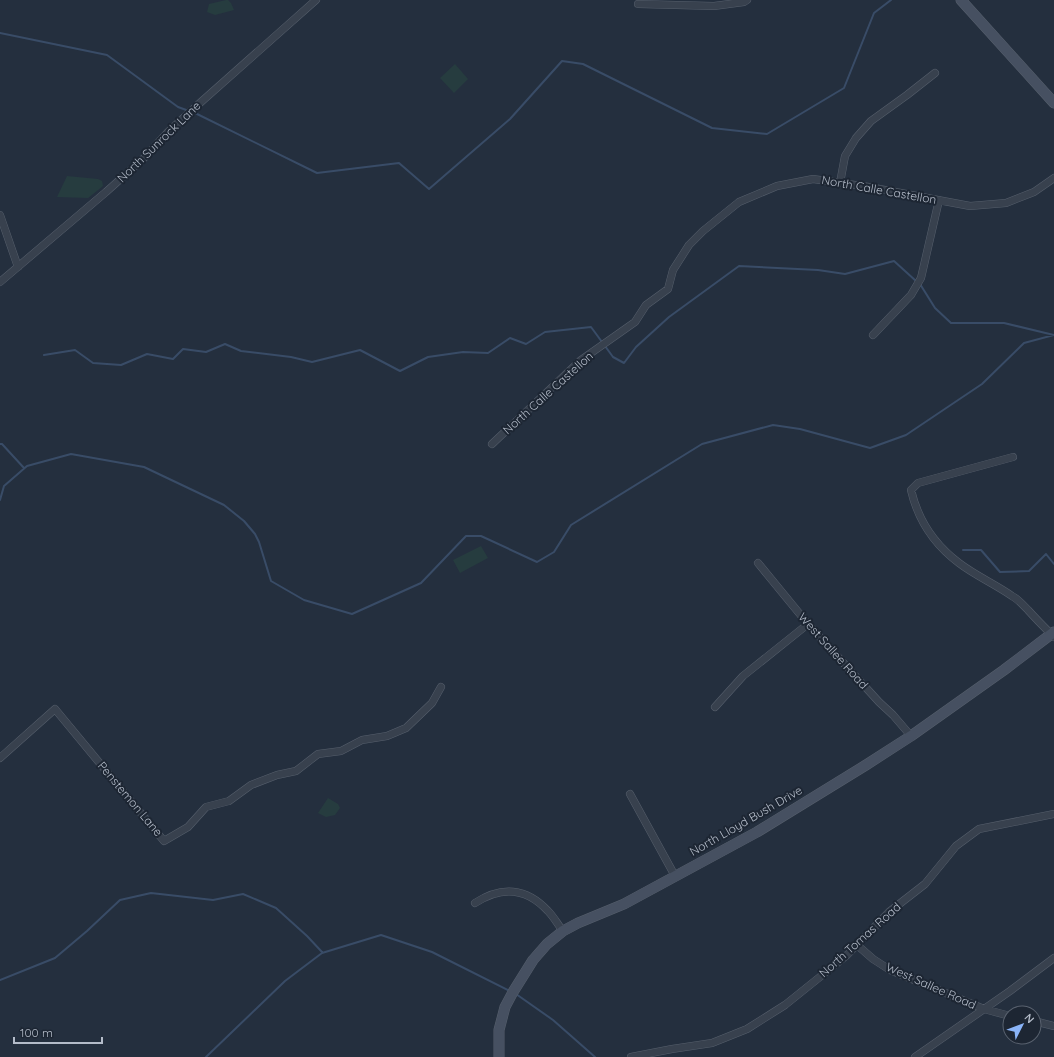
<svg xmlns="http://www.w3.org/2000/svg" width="1054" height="1057" font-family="Quicksand,sans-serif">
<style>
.green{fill:#263c3f}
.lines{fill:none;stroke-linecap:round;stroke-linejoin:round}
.stream{stroke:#394c67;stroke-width:2}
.street-casing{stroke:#565f6c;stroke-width:8}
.secondary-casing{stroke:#565f6c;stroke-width:11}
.street{stroke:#38414e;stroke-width:7}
.secondary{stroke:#465061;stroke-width:10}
.labels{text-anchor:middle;stroke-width:4;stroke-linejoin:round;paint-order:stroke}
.street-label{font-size:12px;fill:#b4bcc9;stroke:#1d2633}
</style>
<rect width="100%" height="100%" fill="#242f3e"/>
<path class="green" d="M226 0H228L231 3 234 10 215 15 207 12 209 4Z
M455 64 468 79 454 93 440 78Z
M67 176 98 179 102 181 103 186 88 198 57 197Z
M481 546 488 558 460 573 453 560Z
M328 798 338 804 340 808 335 815 326 817 318 813Z"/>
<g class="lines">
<path class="stream" d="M0 33 107 55 178 107 189 111
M193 112 317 173 399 163 429 189 510 119 562 61 583 64 712 128 767 134 844 88 874 13 891 0
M920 284 935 308 951 323H1004L1054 335
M605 346 613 357 624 363 636 347 669 317 739 266 818 270 845 274 894 261 916 281
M44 355 75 350 93 363 121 365 147 354 173 359 183 349 206 352 225 344 241 351 291 357 312 362 360 350 400 371 428 357 463 352 488 353 510 338 526 344 545 332 591 327 602 342
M0 444H2L24 468
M0 500 4 486 27 466 71 454 144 467 224 505 244 521 255 534 259 542 271 581 304 600 352 614 421 583 466 536H481L537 562 554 552 571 525 702 444 773 425 800 429 870 448 906 435 982 384 1024 343 1054 335
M963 550H981L1000 572 1029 571 1046 554 1054 564
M0 980 55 958 87 931 120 900 151 893 213 900 243 894 276 908 307 936 322 952
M516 994 553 1020 595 1057
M206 1057 285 981 322 953 381 935 432 952 510 991"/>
<defs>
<path id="street" d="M638 4 714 6 744 2 747 0
M840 183 845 156 856 138 871 121 907 95 935 73
M0 215 18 267
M0 282 106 192 144 158 168 132 201 102 316 0
M873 335 911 295 921 278 939 200
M492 444 581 360 635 322 646 305 668 289 673 270 689 245 703 231 739 202 777 186 813 179 869 187 970 206 1006 203 1034 192 1054 178
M1013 457 918 483 911 490C918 520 935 545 959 563 976 576 995 584 1012 596 1018 599 1023 605 1028 610 1036 619 1045 628 1054 637
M758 563 808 624 879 702 893 715 911 736
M715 707 743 676 808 624
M0 758 55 709 164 841 188 827 206 807 229 801 251 785 277 775 296 771 318 754 341 751 362 740 387 736 406 728 432 703 441 687
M630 794 675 876
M475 903C501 886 526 887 548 911 554 917 558 925 563 931
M857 945 873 959 890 970 984 1009 1010 1016
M1034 1021 1054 1026
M631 1057 672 1049 712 1043 747 1029 785 1005 846 956 889 912 925 884 956 846 979 829 1054 814
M915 1057 1010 991 1054 958"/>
<path id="secondary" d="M961 0 1054 103
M499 1057V1030L505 1007 513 992 533 960 547 944 563 931 578 923 624 904 757 832 866 765 911 736 1004 670 1054 632"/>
</defs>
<use href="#street" class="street-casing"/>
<use href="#secondary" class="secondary-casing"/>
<use href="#street" class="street"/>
<use href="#secondary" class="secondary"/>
</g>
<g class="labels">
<g class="street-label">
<text transform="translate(159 142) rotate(-44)" y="4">North Sunrock Lane</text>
<text transform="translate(879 190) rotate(10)" y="4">North Calle Castellon</text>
<text transform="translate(548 393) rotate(-42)" y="4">North Calle Castellon</text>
<text transform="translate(833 651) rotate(48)" y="4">West Sallee Road</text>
<text transform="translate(130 799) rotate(50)" y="4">Penstemon Lane</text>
<text transform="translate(746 821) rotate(-30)" y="4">North Lloyd Bush Drive</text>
<text transform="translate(860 940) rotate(-42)" y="4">North Tomas Road</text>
<text transform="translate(931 986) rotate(24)" y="4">West Sallee Road</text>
</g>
</g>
<g transform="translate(1022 1025) rotate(48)"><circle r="19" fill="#1d2633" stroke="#59626f"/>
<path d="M0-3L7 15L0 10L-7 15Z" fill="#8ab4f8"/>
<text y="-6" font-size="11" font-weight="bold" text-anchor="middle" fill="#b4bcc9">N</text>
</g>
<path d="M14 1037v6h88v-6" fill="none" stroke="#b4bcc9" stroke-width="2"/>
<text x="20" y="1037" font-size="12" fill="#b4bcc9" stroke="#1d2633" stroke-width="3" paint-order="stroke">100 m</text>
</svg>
